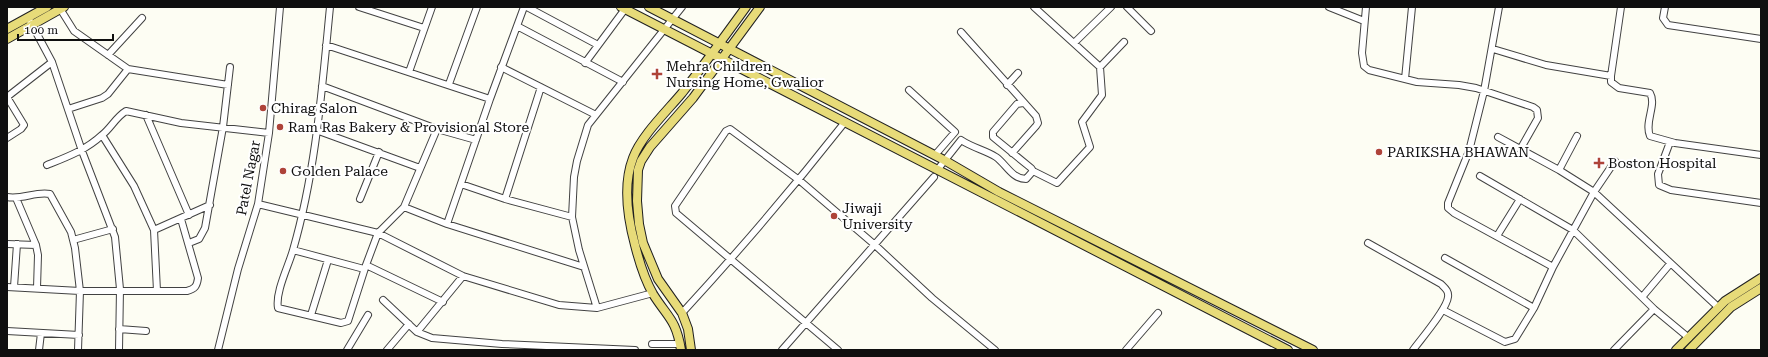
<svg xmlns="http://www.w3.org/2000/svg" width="1768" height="357" font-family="'Roboto Serif',serif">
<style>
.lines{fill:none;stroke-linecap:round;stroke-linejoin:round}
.minor-casing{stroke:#424242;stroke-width:8}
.major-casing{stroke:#202020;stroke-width:10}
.minor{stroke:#fff;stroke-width:6}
.major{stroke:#e7db79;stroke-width:8}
.poi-dot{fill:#ae4339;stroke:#fff;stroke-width:1.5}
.labels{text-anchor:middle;stroke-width:4;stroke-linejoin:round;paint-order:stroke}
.poi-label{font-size:14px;fill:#0f0f0f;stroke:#fff;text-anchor:start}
.street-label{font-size:14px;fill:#0f0f0f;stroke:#fff}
</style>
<rect width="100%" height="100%" fill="#fdfdf3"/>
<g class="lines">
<defs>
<path id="minor" d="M59 7 74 31 128 69 228 85
M330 7C322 88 316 171 293 250 289 265 275 292 278 308L341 323 348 321 366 265 378 233 404 207 437 129 476 140
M359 7 424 28
M527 7 598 45
M1034 7 1100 67 1124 42
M1127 7 1151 31
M1329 7 1364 21
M1366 7 1362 53 1364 66 1369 70 1417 82 1459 85 1476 88 1533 107 1537 110 1538 118 1521 148
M1499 7 1484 91 1469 151 1448 203V208L1454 213 1553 267 1534 308
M1621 7 1611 76V82L1619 88 1650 93C1657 105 1644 122 1650 136L1675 143 1761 155
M1665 7 1663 18 1668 25 1761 39
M30 21 52 62 82 151 115 237 120 289 119 350
M517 26 623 82
M961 32 1036 116 1038 123 1036 126 1012 153
M1074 43 1111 7
M326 45 490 99
M1493 49 1546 65 1611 76
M108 55 142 18
M585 63 625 9
M501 67 596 115
M409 72 432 7
M1405 79 1412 7
M449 84 477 7
M1007 85 1018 73
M322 86 437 129
M909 90 955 132 935 155
M7 97 52 62
M68 109 102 98 108 94 128 69
M146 115 189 215
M316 130 420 168
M102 135 134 186 154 230 157 291
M1498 137 1559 170 1594 192 1719 308
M7 138 21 129 24 125 7 97
M1670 142 1658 174 1659 185 1671 190 1761 203
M47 165C67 157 86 150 102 135 111 128 116 117 126 111L181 123 269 133
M938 169 961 140C973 148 985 150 996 157 1006 164 1012 179 1026 179L1033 171 1031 168 993 137V132L1017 104 1023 103
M1559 170 1577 136
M1033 171 1057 183 1090 147 1082 122 1102 95 1100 67
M1480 176 1573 230 1654 309 1689 338
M461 184 505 199 572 217
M7 197C22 200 36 191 50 194L71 232 75 248 80 291 78 350
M16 198 36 245 38 255 37 288
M360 199 379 152
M505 199 541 87
M258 204 378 233 463 276 559 305 597 308 653 293
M404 207 447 224 584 267
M447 224 490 99 524 7
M154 230 210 205
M1497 236 1520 199
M73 240 113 229
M189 243 199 239 205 228 223 127 230 67
M1368 243 1441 284C1445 288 1449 291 1448 297 1447 309 1421 339 1413 350
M7 244 36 245
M293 250 364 269
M366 265 443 302
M1553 267 1594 192 1615 161
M7 287 80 291H187C195 289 197 286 198 278L181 219
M14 287 17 244
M1643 296 1670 264
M383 300 417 332 432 338 502 344 635 350
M597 308 579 250 572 217 574 177 577 161 588 125 682 7
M1443 310 1505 342 1515 339 1534 308 1445 258
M682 313C739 251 793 188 845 122
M311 315 328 260
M119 329 146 331
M7 331 79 335
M417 332 463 276
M652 344H680
M39 350 41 333
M218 350 238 269 258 204 269 133 280 7
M347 350 368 315
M387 350 409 324
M782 350 934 177
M838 350 676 213 675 206 726 131 730 129 799 180 875 245 932 298 995 350
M1126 350 1158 313
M1614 350 1654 309"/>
<path id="major" d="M621 7 1288 350
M649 7 944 160 999 192 1313 350
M7 29 47 7
M7 39 64 7
M681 350C676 319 668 318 653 294 645 280 639 261 635 245 628 219 623 184 633 158 641 136 667 111 682 93 704 65 725 36 746 7
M691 350 688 329 682 313 658 279 643 243 639 224 637 201 638 170 641 161 650 147 693 98 760 7
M1676 350 1725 301 1761 278
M1689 350 1731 307 1761 288"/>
</defs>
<use href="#minor" class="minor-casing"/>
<use href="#major" class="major-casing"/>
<use href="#minor" class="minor"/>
<use href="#major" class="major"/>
</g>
<g class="poi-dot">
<path d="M655 68h4v4h4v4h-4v4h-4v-4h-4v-4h4z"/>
<circle cx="263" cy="108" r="4"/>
<circle cx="280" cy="127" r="4"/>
<circle cx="1379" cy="152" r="4"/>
<path d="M1597 157h4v4h4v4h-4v4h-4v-4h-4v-4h4z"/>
<circle cx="283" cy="171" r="4"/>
<circle cx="834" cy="216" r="4"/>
</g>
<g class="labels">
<g class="poi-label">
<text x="666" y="71">Mehra Children<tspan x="666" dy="16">Nursing Home, Gwalior</tspan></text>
<text x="271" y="113">Chirag Salon</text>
<text x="288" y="132">Ram Ras Bakery &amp; Provisional Store</text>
<text x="1387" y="157">PARIKSHA BHAWAN</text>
<text x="1608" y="168">Boston Hospital</text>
<text x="291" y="176">Golden Palace</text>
<text x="842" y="213">Jiwaji<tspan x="842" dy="16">University</tspan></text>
</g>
<g class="street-label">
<text transform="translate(248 178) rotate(-79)" y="5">Patel Nagar</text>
</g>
</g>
<rect width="1768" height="357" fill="none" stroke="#0f0f0f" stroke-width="16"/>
<path d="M18 34v6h95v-6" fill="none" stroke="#0f0f0f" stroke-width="2"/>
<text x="24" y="34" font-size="12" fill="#0f0f0f" stroke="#ffffff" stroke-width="3" paint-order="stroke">100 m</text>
</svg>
